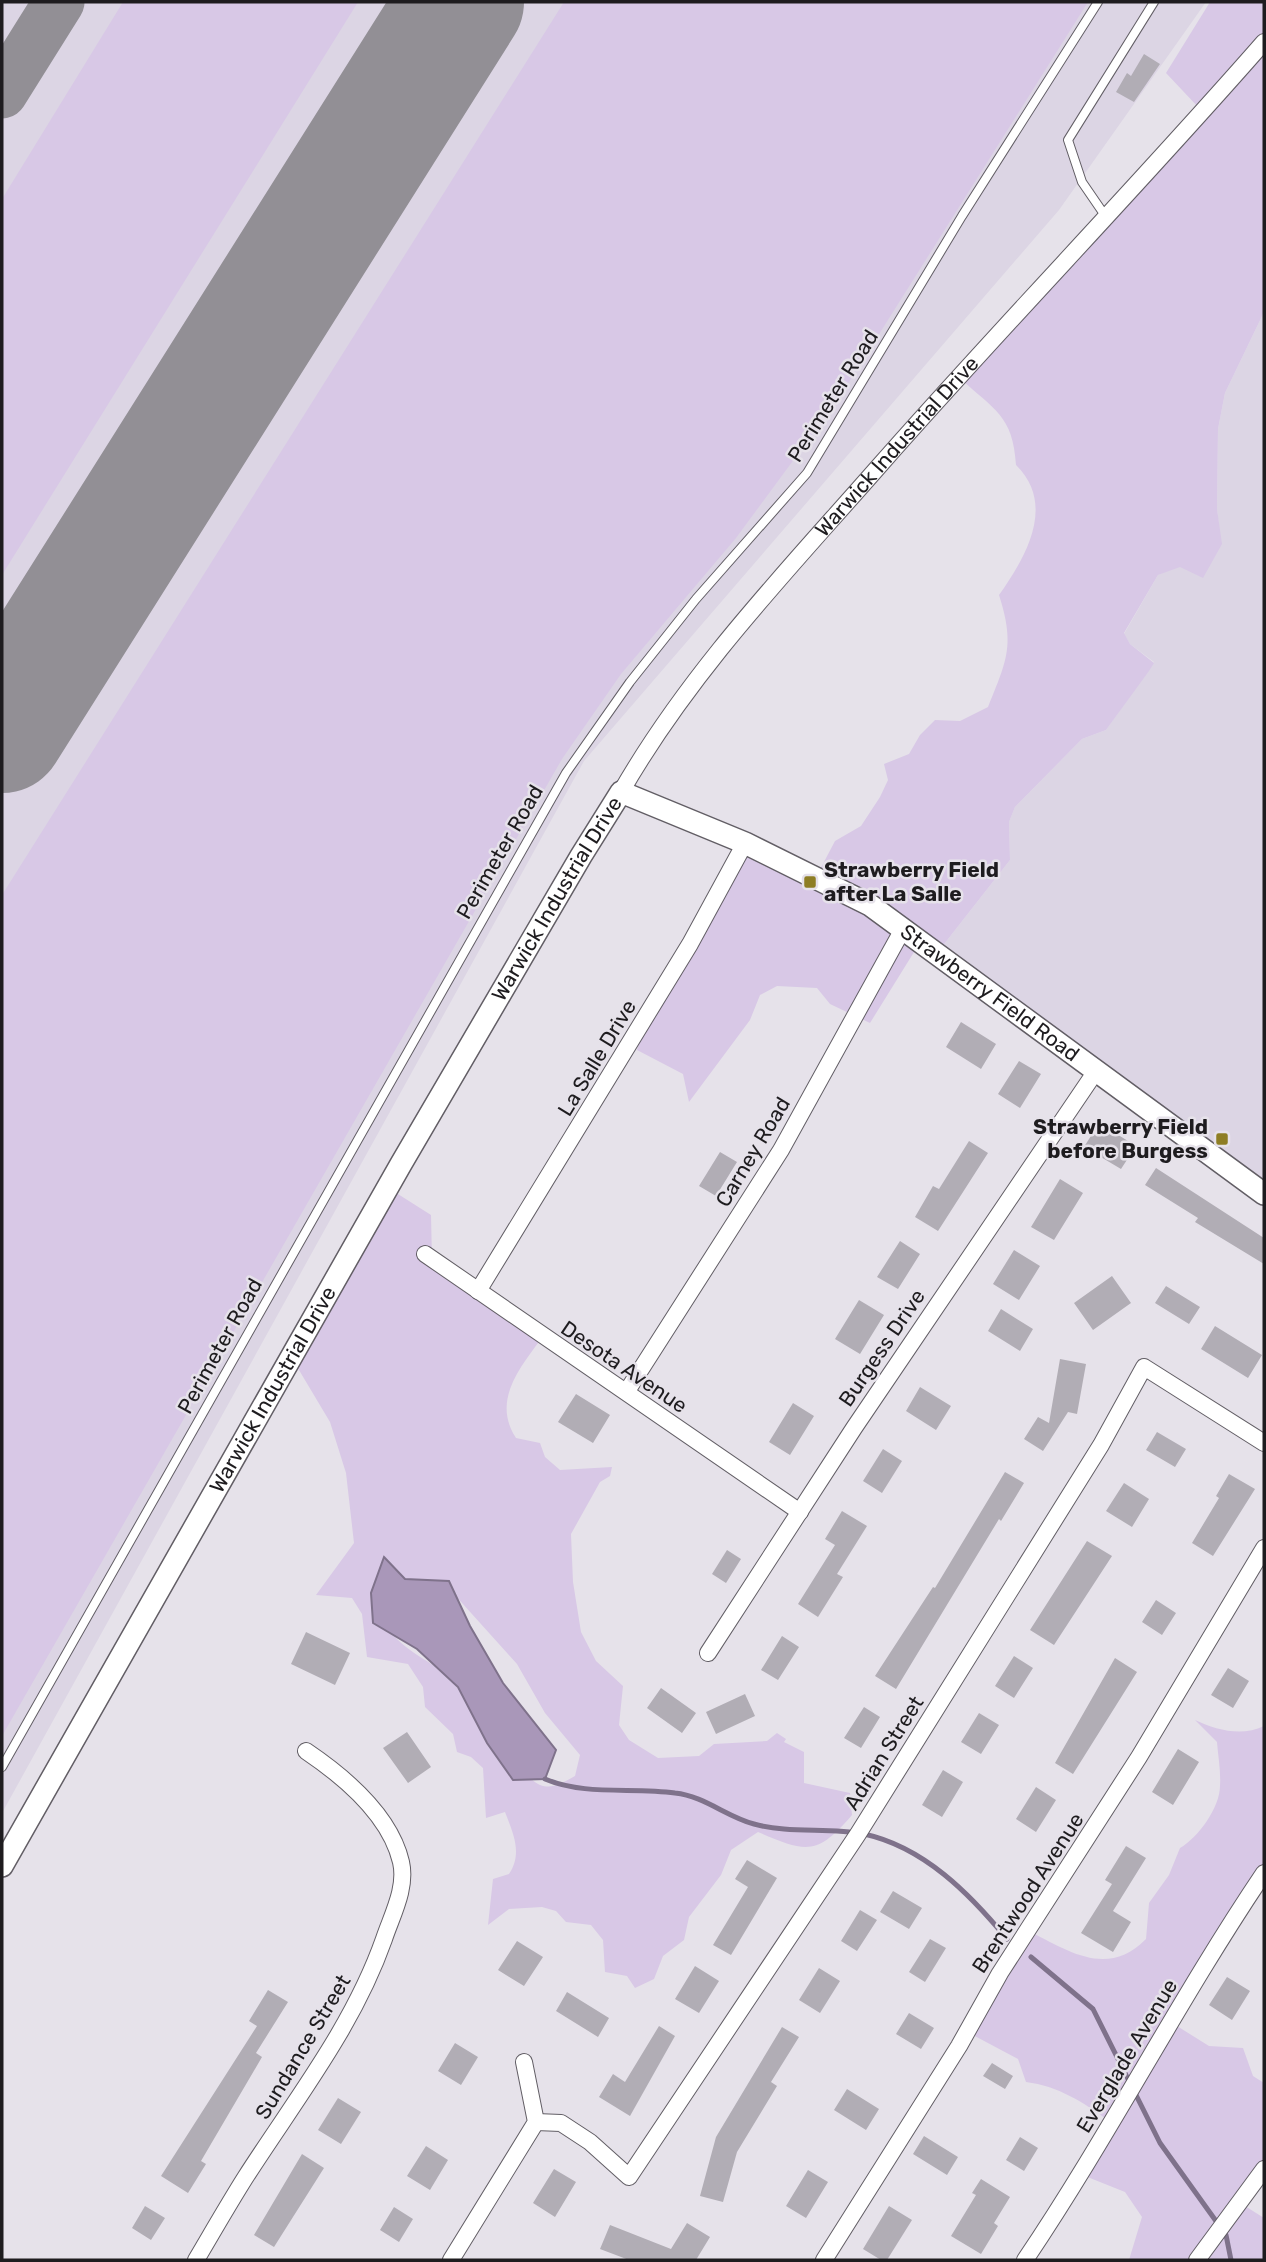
<svg xmlns="http://www.w3.org/2000/svg" width="1266" height="2262" font-family="Rubik,sans-serif">
<style>
.built{fill:#dcd5e4}
.green{fill:#d8c8e6;fill-rule:evenodd}
.water{fill:#a997b9;stroke:#7f728b;stroke-width:2}
.lines{fill:none;stroke-linecap:round;stroke-linejoin:round}
.stream{stroke:#7f728b;stroke-width:5}
.taxiway{stroke:#928f95;stroke-width:51}
.runway{stroke:#928f95;stroke-width:126}
.building{fill:#b1adb5}
.lane-casing{stroke:#625e65;stroke-width:10}
.street-casing{stroke:#625e65;stroke-width:18}
.secondary-casing{stroke:#625e65;stroke-width:24}
.lane{stroke:#fff;stroke-width:8}
.street{stroke:#fff;stroke-width:16}
.secondary{stroke:#fff;stroke-width:21}
.poi-dot{fill:#8e7e24;stroke:#e6e2ea;stroke-width:2.5}
.labels{text-anchor:middle;stroke-width:5;stroke-linejoin:round;paint-order:stroke}
.street-label{font-size:21px;fill:#1e1c1f;stroke:#e6e2ea}
.poi-label{font-size:21px;font-weight:bold;fill:#1e1c1f;stroke:#e6e2ea;text-anchor:start}
</style>
<rect width="100%" height="100%" fill="#e6e2ea"/>
<path class="built" d="M2 2H1206L1059 210 584 761 2 1813Z
M1264 312V1193L941 948 1010 860 1009 822 1015 807 1082 739 1106 730 1154 662 1130 644 1124 634 1158 575 1221 544 1217 509 1218 429 1225 393Z"/>
<path class="green" d="M123 2H358L2 575V199Z
M564 2H1088L837 401 736 538 621 674 562 759 2 1736V895Z
M1210 2H1264V312L1225 393 1218 429 1217 509 1222 544 1203 578 1180 567 1158 575 1124 633 1130 644 1154 663 1149 671 1106 730 1082 739 1015 807 1009 822 1010 860 941 948 919 944 870 1023 830 1004 817 988 777 986 760 995 750 1020 689 1102 683 1074 637 1050 639 1042 751 849 815 879 835 841 861 826 880 797 888 780 884 764 909 754 920 735 935 720 960 721 988 707C1007 660 1015 645 999 595 1025 558 1057 505 1016 465 1013 415 994 410 960 378L1199 108 1166 73Z
M390 1189 431 1215 432 1260 541 1339C519 1369 492 1401 516 1438L540 1443 545 1457 560 1470 612 1467 610 1476 600 1482 571 1534 573 1582 581 1632 596 1661 623 1686 619 1725 629 1740 658 1758 699 1756 714 1744 767 1741 777 1733 786 1739 784 1742 804 1752V1783L850 1793 852 1815C816 1857 806 1852 758 1832L731 1850 721 1875 689 1917 684 1940 663 1956 654 1979 635 1988 627 1976 605 1972 603 1940 591 1925 566 1922 556 1911 542 1907 509 1909 488 1925 493 1879 509 1874C523 1853 513 1833 505 1812L486 1818 483 1768 471 1757 457 1752 453 1734 425 1707 423 1687 408 1664 367 1657 362 1614 352 1598 316 1595 354 1543 346 1473 330 1422 293 1360ZM444 1583 517 1664 545 1713 580 1755 575 1776C564 1782 553 1790 540 1785 517 1775 473 1701 455 1682 435 1662 409 1655 391 1632Z
M1195 1720C1216 1730 1242 1737 1264 1726V1871L1177 2026 1209 2046 1243 2048 1253 2076 1264 2083V2167L1245 2206 1264 2218V2260H1129L1142 2217 1125 2192 1080 2174 1109 2121C1083 2102 1058 2086 1026 2082L1018 2059 971 2034 1031 1932C1071 1953 1109 1977 1146 1939L1149 1903 1169 1875 1180 1848C1198 1838 1220 1807 1220 1786 1221 1771 1218 1756 1217 1742Z"/>
<path class="water" d="M384 1557 405 1579 449 1581 470 1626 503 1683 556 1750 545 1779 513 1780 487 1743 458 1687 417 1649 373 1623 371 1593Z"/>
<g class="lines">
<path class="stream" d="M545 1779C585 1796 632 1787 675 1793 704 1796 727 1817 754 1824 790 1834 828 1827 864 1834 924 1847 970 1894 1007 1939
M1031 1957 1093 2009 1160 2143 1226 2235 1231 2260"/>
<path class="taxiway" d="M2 93 59 2"/>
<path class="runway" d="M2 730 461 2"/>
</g>
<path class="building" d="M1144 54 1160 64 1134 102 1116 92 1127 73 1131 76Z
M961 1022 996 1044 981 1069 946 1047Z
M1019 1061 1041 1074 1020 1108 998 1094Z
M1099 1123 1136 1146 1121 1169 1084 1147Z
M969 1141 988 1153 938 1231 915 1217 933 1186 939 1189Z
M720 1152 737 1162 716 1196 699 1186Z
M1156 1168 1264 1238V1264L1195 1222 1198 1218 1145 1185Z
M1060 1179 1083 1193 1054 1240 1031 1227Z
M900 1241 920 1254 898 1289 877 1277Z
M1014 1250 1040 1266 1019 1300 993 1284Z
M1112 1276 1131 1303 1093 1330 1074 1303Z
M1166 1286 1200 1307 1189 1324 1155 1303Z
M859 1300 884 1315 860 1354 835 1339Z
M1001 1309 1033 1329 1020 1351 988 1331Z
M1215 1326 1262 1355 1248 1378 1201 1349Z
M1060 1359 1086 1364 1077 1414 1068 1412 1043 1451 1024 1439 1038 1417 1049 1423Z
M920 1387 951 1406 936 1430 906 1411Z
M576 1394 610 1415 593 1443 558 1422Z
M793 1403 814 1416 790 1455 769 1442Z
M1157 1432 1186 1449 1175 1467 1146 1450Z
M883 1449 902 1461 882 1493 863 1481Z
M1005 1472 1024 1483 1001 1521 999 1519 896 1689 875 1676 933 1587 935 1588Z
M1229 1474 1255 1489 1213 1556 1192 1543 1219 1498 1216 1496Z
M1124 1483 1149 1499 1132 1527 1106 1511Z
M842 1511 867 1526 837 1574 843 1577 818 1617 798 1604 835 1545 825 1539Z
M1087 1541 1112 1556 1054 1645 1030 1630Z
M727 1550 741 1559 726 1583 712 1574Z
M1156 1600 1176 1613 1162 1635 1142 1622Z
M306 1632 350 1653 335 1685 291 1664Z
M782 1636 799 1647 778 1680 761 1670Z
M1014 1656 1033 1668 1014 1698 995 1686Z
M1115 1658 1137 1672 1073 1774 1055 1763Z
M1228 1668 1249 1681 1233 1708 1211 1695Z
M661 1688 696 1713 682 1733 647 1708Z
M745 1694 755 1716 716 1734 706 1712Z
M864 1707 880 1717 861 1748 844 1738Z
M979 1713 999 1725 981 1754 961 1742Z
M407 1732 431 1767 408 1783 383 1748Z
M1178 1749 1199 1762 1173 1805 1152 1792Z
M943 1770 963 1782 942 1817 922 1805Z
M1036 1787 1056 1800 1036 1832 1016 1819Z
M1126 1846 1146 1858 1113 1911 1131 1922 1113 1952 1081 1933 1112 1884 1105 1880Z
M747 1860 777 1878 731 1955 713 1945 748 1887 735 1879Z
M893 1891 922 1908 909 1929 880 1912Z
M860 1910 877 1920 857 1951 841 1941Z
M930 1939 946 1948 925 1982 909 1972Z
M517 1941 543 1957 524 1986 498 1970Z
M695 1966 719 1981 699 2013 675 1999Z
M819 1968 840 1981 820 2013 799 2000Z
M1227 1977 1250 1991 1232 2020 1209 2005Z
M268 1990 288 2002 256 2053 262 2057 201 2161 206 2164 188 2193 161 2176 257 2026 249 2021Z
M567 1992 609 2018 598 2037 556 2011Z
M909 2013 934 2028 921 2049 896 2034Z
M659 2026 675 2036 630 2116 599 2097 613 2074 625 2082Z
M782 2027 799 2037 771 2082 777 2086 737 2152 723 2202 700 2196 716 2137Z
M455 2043 478 2057 461 2085 438 2071Z
M992 2063 1013 2076 1005 2089 983 2076Z
M847 2089 879 2109 866 2130 834 2110Z
M338 2098 361 2112 341 2144 318 2130Z
M924 2136 958 2157 947 2175 913 2154Z
M1020 2137 1038 2148 1024 2171 1006 2160Z
M426 2146 448 2160 430 2190 407 2176Z
M302 2154 324 2168 274 2247 254 2235Z
M554 2169 576 2182 555 2217 533 2203Z
M808 2170 828 2182 806 2218 786 2206Z
M981 2179 1010 2197 994 2223 998 2226 981 2254 951 2236 976 2195 972 2193Z
M145 2206 165 2218 151 2240 132 2228Z
M889 2206 912 2220 887 2260H881L863 2249Z
M394 2207 413 2219 399 2242 380 2230Z
M687 2223 710 2237 696 2260H629L600 2249 610 2225 671 2249Z"/>
<g class="lines">
<defs>
<path id="lane" d="M1106 217 1082 182 1068 140 1154 2
M2 1767 566 773 630 682 696 599 807 473 962 216 1098 2"/>
<g id="street">
<path id="s1" d="M621 792C691 670 788 570 880 465 1006 322 1139 185 1264 42"/>
<path d="M425 1254 800 1512"/>
<path d="M478 1291 690 944 745 843"/>
<path d="M627 1391 781 1150 903 929"/>
<path d="M708 1653 854 1428 1096 1071"/>
<path d="M536 2122 561 2123 590 2142 629 2177 858 1834 1101 1445 1144 1367 1264 1443"/>
<path d="M196 2260C212 2233 228 2205 245 2178 295 2100 353 2027 384 1939 392 1915 407 1888 401 1862 390 1815 343 1776 306 1751"/>
<path d="M451 2260 536 2122 524 2062"/>
<path d="M824 2260 959 2046 1000 1973 1139 1757 1264 1548"/>
<path d="M1025 2260C1110 2134 1179 1999 1264 1873"/>
<path d="M1197 2260 1264 2169"/>
</g>
<g id="secondary">
<path id="s2" d="M2 1866 401 1164 581 856 621 792 745 843 870 905 1264 1194"/>
</g>
</defs>
<use href="#lane" class="lane-casing"/>
<use href="#street" class="street-casing"/>
<use href="#secondary" class="secondary-casing"/>
<use href="#lane" class="lane"/>
<use href="#street" class="street"/>
<use href="#secondary" class="secondary"/>
</g>
<g class="poi-dot">
<rect x="803" y="875" width="14" height="14" rx="3.5"/>
<rect x="1215" y="1132" width="14" height="14" rx="3.5"/>
</g>
<g class="labels">
<g class="street-label">
<text transform="translate(833 396) rotate(-58)" y="7">Perimeter Road</text>
<text dy="7" stroke="none"><textPath href="#s1" startOffset="443">Warwick Industrial Drive</textPath></text>
<text transform="translate(500 852) rotate(-60)" y="7">Perimeter Road</text>
<text dy="7" stroke="none"><textPath href="#s2" startOffset="1115">Warwick Industrial Drive</textPath></text>
<text dy="7" stroke="none"><textPath href="#s2" startOffset="1662">Strawberry Field Road</textPath></text>
<text transform="translate(597 1058) rotate(-59)" y="7">La Salle Drive</text>
<text transform="translate(753 1152) rotate(-59)" y="7">Carney Road</text>
<text transform="translate(220 1346) rotate(-61)" y="7">Perimeter Road</text>
<text transform="translate(882 1348) rotate(-56)" y="7">Burgess Drive</text>
<text transform="translate(624 1367) rotate(34)" y="7">Desota Avenue</text>
<text dy="7" stroke="none"><textPath href="#s2" startOffset="548">Warwick Industrial Drive</textPath></text>
<text transform="translate(884 1753) rotate(-58)" y="7">Adrian Street</text>
<text transform="translate(1028 1893) rotate(-57)" y="7">Brentwood Avenue</text>
<text transform="translate(303 2047) rotate(-59)" y="7">Sundance Street</text>
<text transform="translate(1127 2056) rotate(-59)" y="7">Everglade Avenue</text>
</g>
<g class="poi-label">
<text x="824" y="877">Strawberry Field<tspan x="824" dy="24">after La Salle</tspan></text>
<text x="1208" y="1134" text-anchor="end">Strawberry Field<tspan x="1208" dy="24">before Burgess</tspan></text>
</g>
</g>
<rect width="1266" height="2262" fill="none" stroke="#1e1c1f" stroke-width="7"/>
</svg>
